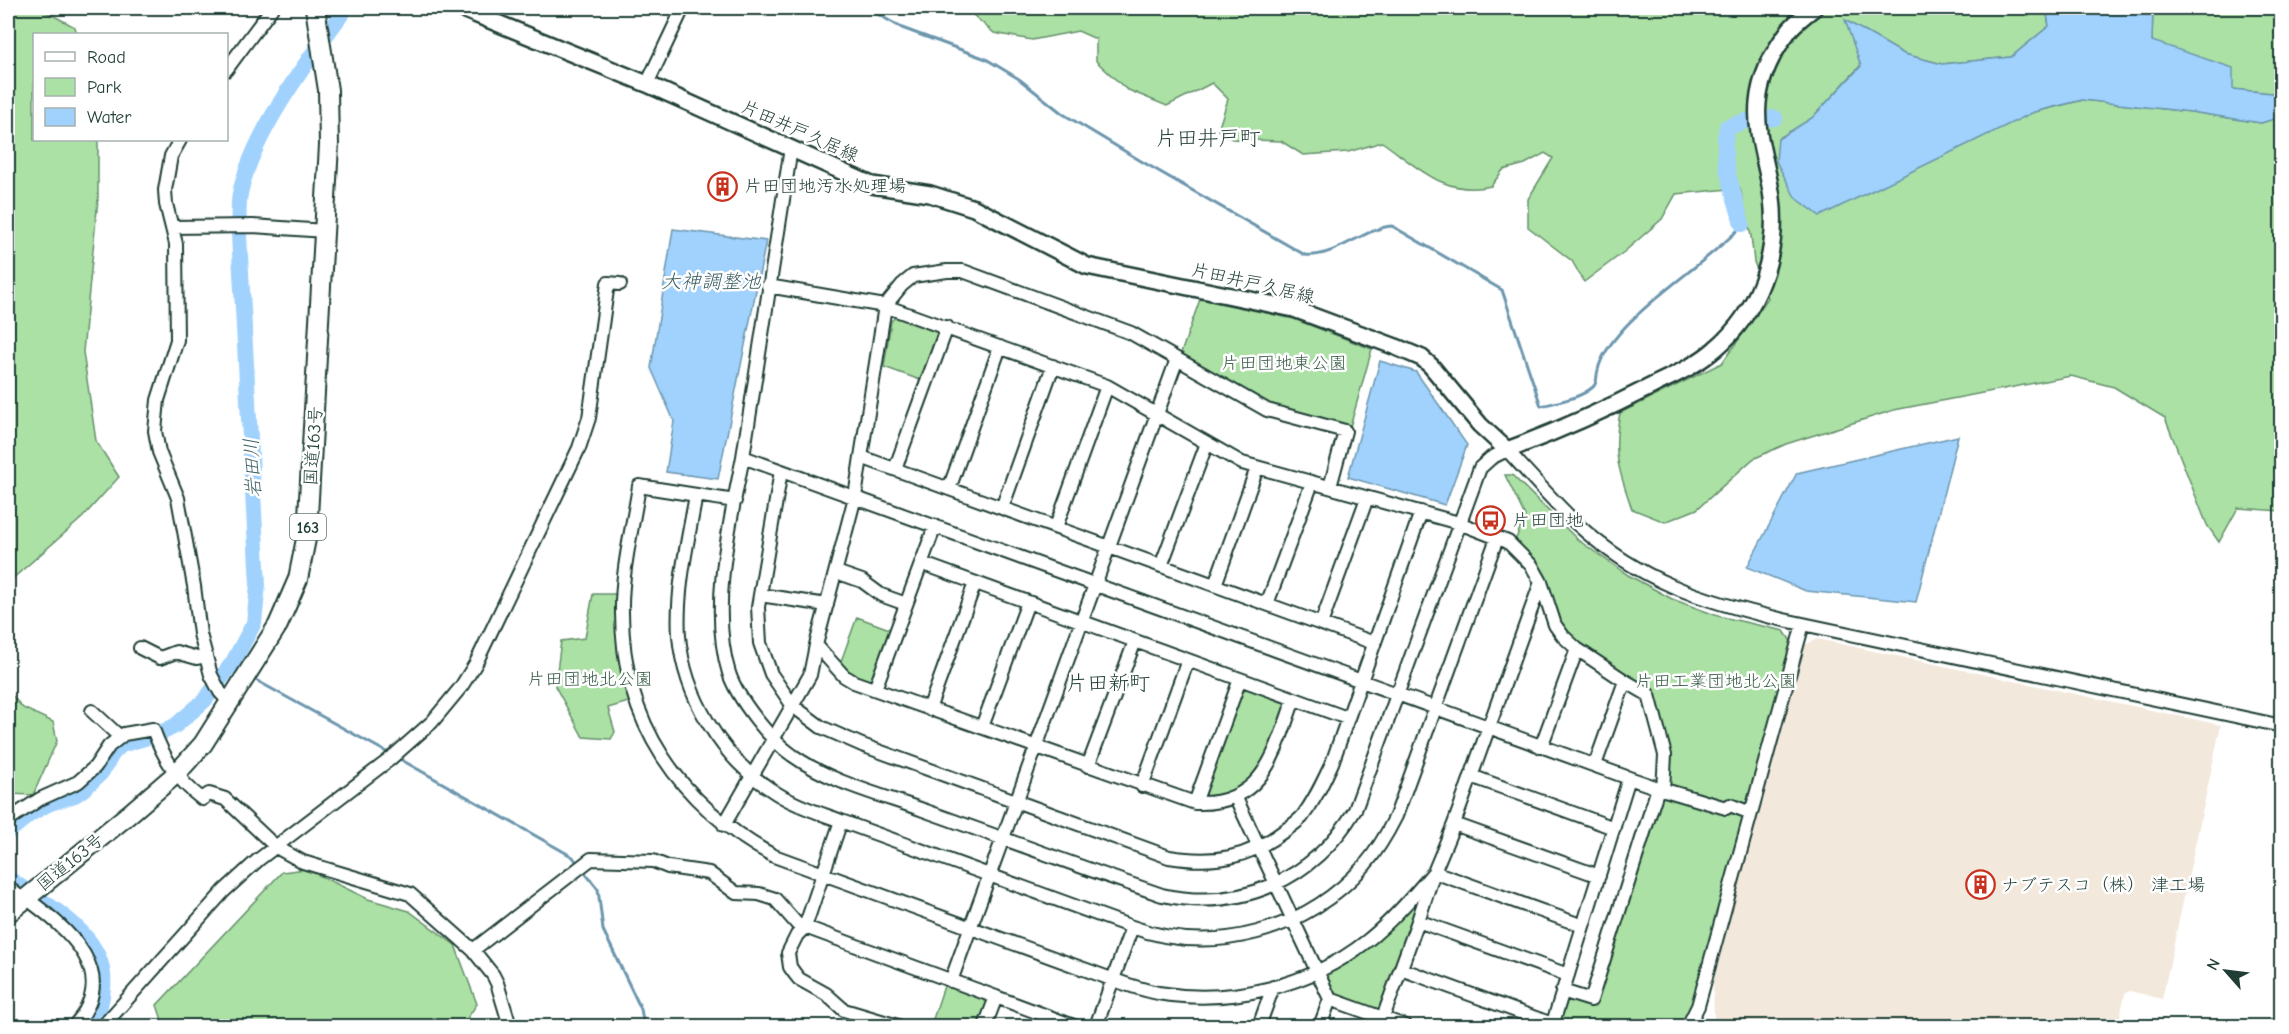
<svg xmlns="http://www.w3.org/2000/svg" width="2289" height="1034" font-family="'Comic Neue','Klee One',sans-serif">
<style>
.built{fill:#f2e8db}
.green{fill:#abe1a4;stroke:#658f6c;stroke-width:1.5}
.water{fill:#a0d2fd;stroke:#6c96ad;stroke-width:1.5}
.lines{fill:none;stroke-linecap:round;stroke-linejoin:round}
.stream{stroke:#6c96ad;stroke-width:3}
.river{stroke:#a0d2fd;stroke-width:16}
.minor-casing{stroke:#1f3d34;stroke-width:16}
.major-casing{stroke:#1f3d34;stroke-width:20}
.highway-casing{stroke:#1f3d34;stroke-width:22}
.minor{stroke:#fff;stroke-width:12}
.major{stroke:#fff;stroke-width:15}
.highway{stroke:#fff;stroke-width:18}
.labels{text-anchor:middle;stroke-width:5;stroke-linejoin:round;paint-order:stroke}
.shield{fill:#fff;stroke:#627771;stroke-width:1.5}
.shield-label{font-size:16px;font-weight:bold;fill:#1f3d34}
.street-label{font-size:18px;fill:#1f3d34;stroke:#fff}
.poi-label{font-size:18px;fill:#1f3d34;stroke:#fff;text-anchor:start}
.park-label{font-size:18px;fill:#3b5e4a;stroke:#fff}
.water-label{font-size:20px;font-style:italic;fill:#3f6266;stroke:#fff}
.quarter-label{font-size:21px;fill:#1f3d34;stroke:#fff}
</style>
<rect width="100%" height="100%" fill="#fff"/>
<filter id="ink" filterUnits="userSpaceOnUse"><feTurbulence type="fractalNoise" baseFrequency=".0167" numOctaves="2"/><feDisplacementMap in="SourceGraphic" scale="12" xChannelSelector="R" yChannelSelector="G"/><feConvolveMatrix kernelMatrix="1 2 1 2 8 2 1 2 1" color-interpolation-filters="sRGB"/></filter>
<g filter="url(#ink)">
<path class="built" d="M1817 639 2221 725 2162 999 2130 991 2125 993 2118 1026H1714L1713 967 1803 646Z"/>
<path class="green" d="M8 8H39L75 27 77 34H34V140H98V199L83 352 96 441 119 477 82 518 12 579 8 572Z
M965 8H2046L2049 26 2011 57 1942 64 1904 54 1846 21 1861 65 1812 118 1778 139 2035 112 2083 100 2191 112 2261 123 2281 117V511L2238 508 2219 542 2207 525 2165 418 2114 387 2071 376 1894 410 1786 444 1753 459 1697 509 1665 522 1632 509C1619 471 1612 454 1620 413L1722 363 1768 298 1754 262 1751 236 1740 188 1676 194 1662 219 1624 252 1584 282 1572 261 1528 227V199L1553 158 1545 153 1525 164 1503 170 1491 186C1444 197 1418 167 1382 142L1348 152 1303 155 1281 141 1232 139 1218 130 1228 99 1212 83 1167 106 1126 89 1096 61V39L1078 31 1032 40 994 33Z
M2153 8H2281V94L2232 89 2152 41Z
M1200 299 1294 319 1372 349 1350 427 1269 405 1180 356Z
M897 316 938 330 940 335 923 381 884 367 891 321Z
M1505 475H1512L1578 540 1628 575 1672 599 1718 616 1784 631 1793 644 1692 1007 1681 1026H1555L1563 1001 1570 998 1592 1005 1658 798 1667 782 1652 693C1629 677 1574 646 1561 624 1542 594 1548 565 1515 541L1525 516Z
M593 594H618L632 701 608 708 615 732 611 739 583 737 555 686 561 641 585 638Z
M857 617 892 630 874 679 868 682 848 672 840 664Z
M1247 686 1283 700 1287 705C1275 737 1266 776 1232 792 1225 796 1216 797 1209 799L1203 794 1241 690Z
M8 691 23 708 53 722 57 741 33 795 8 794Z
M306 869 368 899 409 911 455 945 477 1004 462 1026H164L157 1005 282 872Z
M1411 905 1418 907 1382 1007 1375 1010 1334 995 1325 977 1328 971Z
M945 983 990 999 980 1026H942L932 1022Z"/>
<path class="water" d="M2046 8H2153L2152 41 2233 68V89L2281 94V117L2261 123 2191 112 2082 100 2034 112 1820 216 1795 197 1776 161 1778 139 1812 118 1861 66 1845 20 1904 54 1942 64 2011 57 2049 26Z
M673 229 766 241 718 479 666 472 674 421 651 368Z
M1380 361 1416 372 1467 445 1445 505 1348 477Z
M1958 436 1916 602 1806 591 1747 567 1797 473Z"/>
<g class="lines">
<path class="stream" d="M867 8 902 28 986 59 1019 79 1063 114 1141 161 1305 255C1333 259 1364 228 1392 226L1502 290 1541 406C1557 402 1579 399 1593 387 1598 383 1596 375 1598 370 1601 355 1615 338 1625 327 1660 290 1705 263 1741 227L1742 224
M233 662 241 669
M252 678 390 754
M398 758 573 857 578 864
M582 869 598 889 603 930 641 1009 644 1026"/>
<path class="river" d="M1765 119 1775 118
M1742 224C1734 191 1719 160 1727 127L1746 121
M8 832 30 814 48 804 75 795 85 788 101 773 113 753 121 745 161 733 175 726 205 700 233 662 254 623 258 585 239 235C239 221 237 203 241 189 256 128 309 59 346 8
M8 878C44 905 109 933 103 988 102 1002 98 1016 89 1026"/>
<defs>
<path id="minor" d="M226 70 272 8
M647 84 683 8
M180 140 171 156 165 190 166 204 176 244 177 340 158 400 155 431 159 452 178 498 194 586 200 634 211 675 220 692 230 703
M791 148 743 457C730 522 709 609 729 673 737 698 770 740 792 755 831 783 882 795 926 811 1005 839 1083 868 1162 895 1241 912 1313 880 1355 810L1480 468 1491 458 1507 450C1530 475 1553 501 1577 524 1640 582 1703 601 1784 620L2282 726
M172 227 253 226 325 231
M768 286 885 306 1107 386 1242 463 1459 523 1508 542 1532 566 1541 582 1555 625 1563 636 1577 649 1625 681 1595 765
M743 457 1629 778 1552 1026
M861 457 855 497 816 645 844 676 854 682 1195 803C1264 806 1275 752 1294 699
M895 469 947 327
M781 471 758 607 760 643 771 674 793 706 821 727 862 745 1169 857C1214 864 1247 859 1284 831 1290 827 1297 822 1302 817 1315 800 1323 782 1332 763L1421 512
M1330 487 1345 431 1267 410 1131 333 963 271H947L913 276 902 285 885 306 861 457 1374 643
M949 489 1000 347
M696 495C688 541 676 589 679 636 684 695 721 757 770 789 791 804 817 812 841 821
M735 501 639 486C633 526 621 572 622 613 622 723 680 805 774 856L1114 980C1128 985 1143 990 1158 993 1230 1005 1309 987 1367 941 1392 921 1413 896 1434 872
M1002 508 1053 366
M1056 527 1107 386
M921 563 1347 718
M1161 566 1207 443
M836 572 862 581 881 595 906 604
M1215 585 1257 468
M760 595 827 605
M1267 604 1312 483
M1321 624 1367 498
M140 648 160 658 176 652 197 658 206 656
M1625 681 1649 695 1665 755 1663 790
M875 689 935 526
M929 709 975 583
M92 711 120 737
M982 727 1028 602
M1541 747 1577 649
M1088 766 1135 641
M1471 776 1614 828
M1142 786 1188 660
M1658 788 1726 808 1730 805 1751 813
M1235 796 1330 999 1405 1026
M1195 803 1240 679
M8 820 40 799 78 782 95 767 109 746 124 734 153 729C163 757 177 780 202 799L209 794 225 799 276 847 303 862 410 894 473 950 493 975 497 983 510 1026
M1454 824 1599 876
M724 825 810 675 816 645
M1434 872 1583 926
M8 887 23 900
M26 898C68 929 122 973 74 1026
M1418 921 1568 975
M473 950 591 859 653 861 668 867 709 873 736 893 759 894 775 899 797 924 996 997 985 1026
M1401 969 1552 1024
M951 981 1177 359
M1562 991 1591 1000 1658 788 1629 778
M996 997 1074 1026
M103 1026 224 891 258 860 389 760 432 722 461 687 476 663 579 448 589 418 608 283 620 284
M898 1026 844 1010 826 994 799 979 795 974 790 967 788 953 797 935 805 927 841 821 1132 927
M1096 1026 1132 927C1214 957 1306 931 1364 866 1377 851 1387 834 1396 816L1497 538
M1259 1026 1273 987
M1320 1026 1330 999
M1380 1026 1418 921 1434 872 1454 824 1541 582
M1688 1026 1698 1006 1803 624"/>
<path id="major" d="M460 8 647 84 872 185 930 194 974 208 1087 266 1294 309 1396 347 1422 358 1431 366 1480 425 1507 450C1556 432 1605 410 1652 386 1674 375 1697 365 1715 349 1759 312 1779 254 1772 198 1768 166 1755 136 1758 103 1760 77 1774 50 1790 29 1797 21 1806 14 1814 8"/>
<path id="highway" d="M8 913 128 815 177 773 203 744 278 625 298 579 307 534 329 145 328 90 315 8"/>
</defs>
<use href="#minor" class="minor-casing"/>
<use href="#major" class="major-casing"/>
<use href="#highway" class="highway-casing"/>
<use href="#minor" class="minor"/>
<use href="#major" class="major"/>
<use href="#highway" class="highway"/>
</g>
</g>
<defs>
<symbol id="building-ring" viewBox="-11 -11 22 22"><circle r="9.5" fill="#fff" stroke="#c8321e" stroke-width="1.5"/><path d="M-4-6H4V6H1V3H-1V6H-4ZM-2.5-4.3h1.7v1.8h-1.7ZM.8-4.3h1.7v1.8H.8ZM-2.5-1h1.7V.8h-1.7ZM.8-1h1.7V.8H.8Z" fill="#c8321e"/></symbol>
<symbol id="bus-ring" viewBox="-11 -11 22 22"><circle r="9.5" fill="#fff" stroke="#c8321e" stroke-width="1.5"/><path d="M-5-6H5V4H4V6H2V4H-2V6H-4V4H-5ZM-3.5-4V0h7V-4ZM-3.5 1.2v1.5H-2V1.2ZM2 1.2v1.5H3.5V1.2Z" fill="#c8321e"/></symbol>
</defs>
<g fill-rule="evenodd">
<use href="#building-ring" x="706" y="170" width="33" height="33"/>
<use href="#bus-ring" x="1474" y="504" width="33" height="33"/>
<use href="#building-ring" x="1964" y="868" width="33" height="33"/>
</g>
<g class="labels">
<rect class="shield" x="290" y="514" width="36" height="26" rx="4.5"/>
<g class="shield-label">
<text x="308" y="533">163</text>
</g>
<g class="street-label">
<text transform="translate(800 131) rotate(24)" y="6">片田井戸久居線</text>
<text transform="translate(1253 283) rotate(13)" y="6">片田井戸久居線</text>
<text transform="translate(313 446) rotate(-86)" y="6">国道163号</text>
<text transform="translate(70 862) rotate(-39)" y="6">国道163号</text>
</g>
<g class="poi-label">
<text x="744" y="192">片田団地汚水処理場</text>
<text x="1512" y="526">片田団地</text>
<text x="2001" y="891">ナブテスコ（株） 津工場</text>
</g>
<g class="park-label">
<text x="1284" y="369">片田団地東公園</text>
<text x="590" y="685">片田団地北公園</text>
<text x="1716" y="687">片田工業団地北公園</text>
</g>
<g class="water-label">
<text x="711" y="288">大神調整池</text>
<text transform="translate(252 468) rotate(-93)" y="7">岩田川</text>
</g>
<g class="quarter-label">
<text x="1208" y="145">片田井戸町</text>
<text x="1108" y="690">片田新町</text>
</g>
</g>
<rect width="2289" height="1034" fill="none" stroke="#fff" stroke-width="30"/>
<rect x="15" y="15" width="2259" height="1004" fill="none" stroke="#1f3d34" stroke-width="2" filter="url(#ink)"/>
<rect x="33" y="33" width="195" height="108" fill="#ffffff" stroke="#a5b1ae" stroke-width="1.5"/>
<rect x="45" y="52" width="30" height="9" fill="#ffffff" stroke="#a5b1ae" stroke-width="1.5"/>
<text x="87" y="63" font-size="18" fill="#1f3d34">Road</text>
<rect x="45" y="78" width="30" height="18" fill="#abe1a4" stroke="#a5b1ae" stroke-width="1.5"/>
<text x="87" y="93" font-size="18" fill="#1f3d34">Park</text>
<rect x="45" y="108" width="30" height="18" fill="#a0d2fd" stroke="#a5b1ae" stroke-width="1.5"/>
<text x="87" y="123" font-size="18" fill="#1f3d34">Water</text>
<g transform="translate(2226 971) rotate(298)" stroke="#ffffff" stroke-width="4.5" paint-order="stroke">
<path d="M0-4.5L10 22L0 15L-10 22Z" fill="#1f3d34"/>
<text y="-9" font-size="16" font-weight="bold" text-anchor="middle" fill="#1f3d34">N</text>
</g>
</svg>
